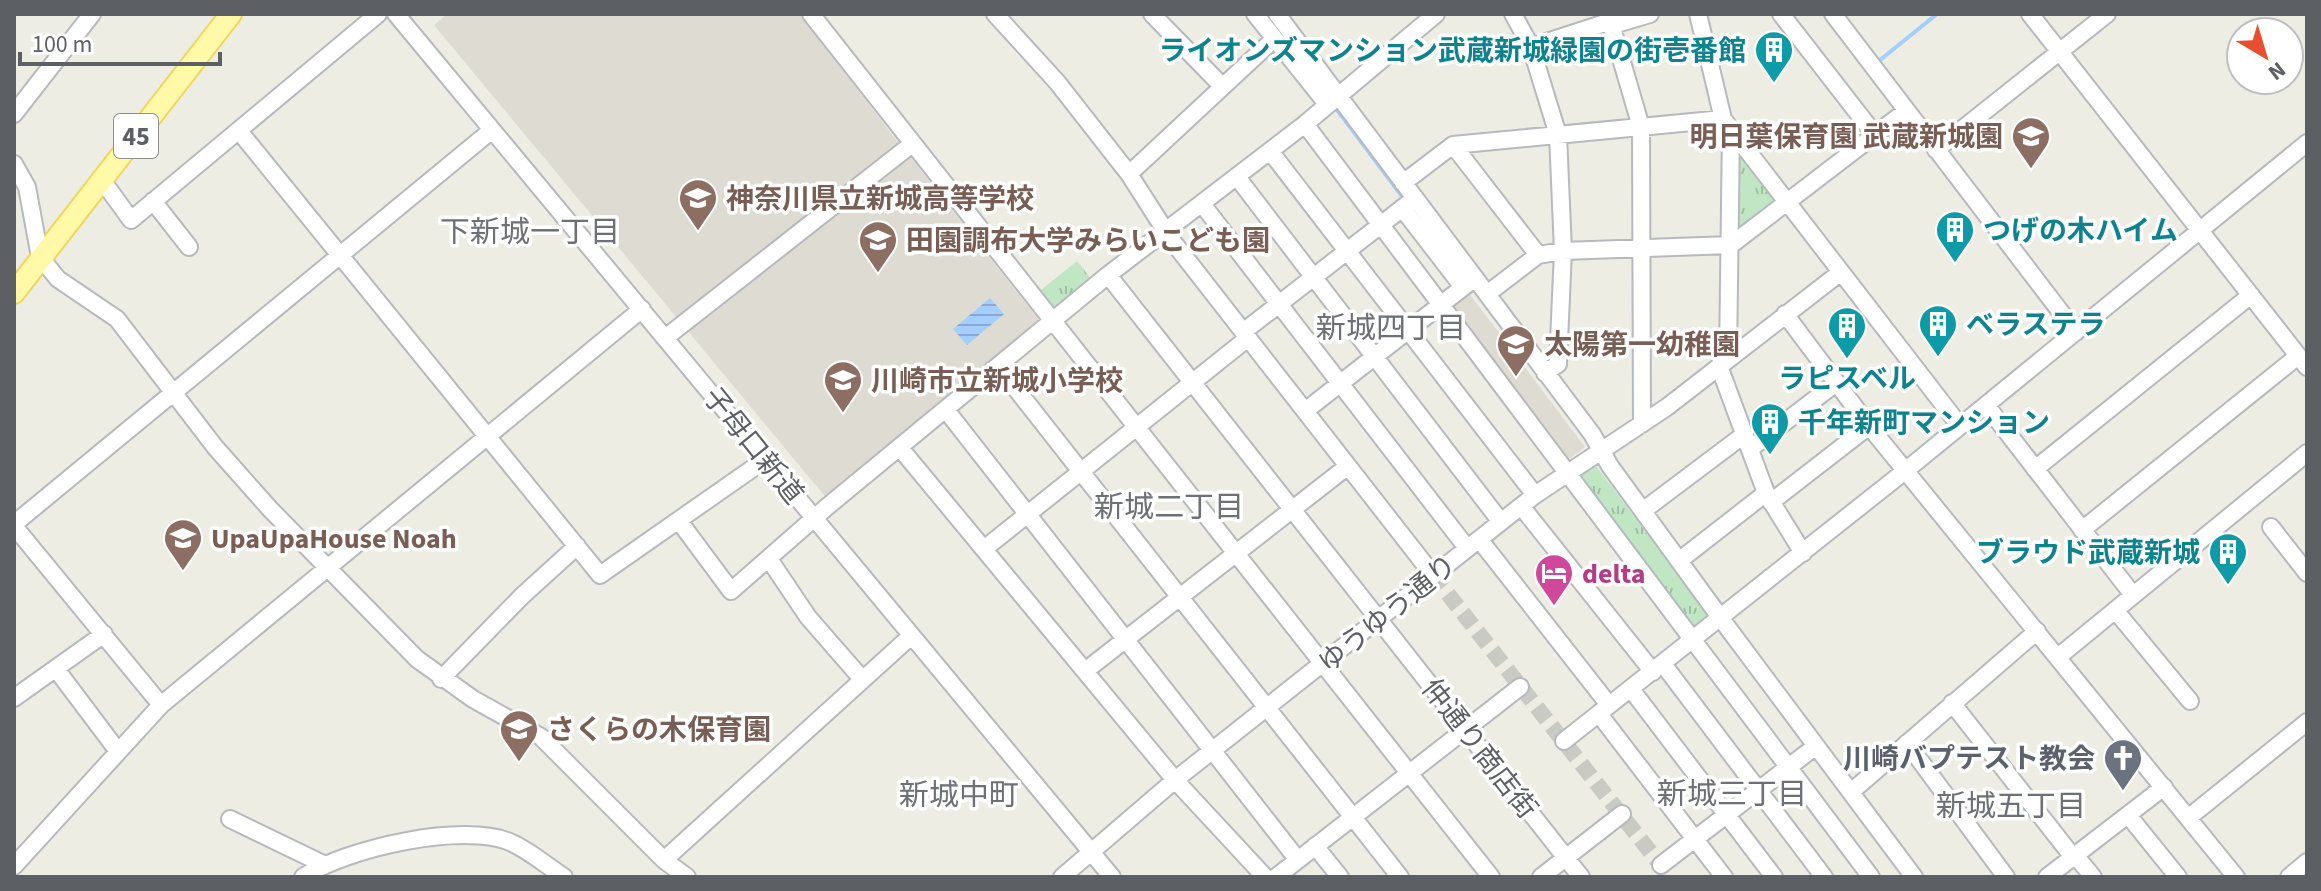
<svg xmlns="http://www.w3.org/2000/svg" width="2321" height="891" font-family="'Source Sans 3','Noto Sans JP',sans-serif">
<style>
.education{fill:#dedcd2}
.park{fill:url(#park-tufts)}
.water{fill:url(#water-rules)}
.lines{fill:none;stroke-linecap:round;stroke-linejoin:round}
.stream{stroke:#a3ceff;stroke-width:4}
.minor-tunnel{stroke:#cacac4;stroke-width:16;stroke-dasharray:16 8;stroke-linecap:butt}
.minor-casing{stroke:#b6b9be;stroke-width:20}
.major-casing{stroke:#f2d559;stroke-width:24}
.minor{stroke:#fff;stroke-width:16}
.major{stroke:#fff9a8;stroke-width:20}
.labels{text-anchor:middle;stroke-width:7;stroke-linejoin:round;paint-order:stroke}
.shield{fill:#fff;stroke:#8d8f92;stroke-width:2}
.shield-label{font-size:26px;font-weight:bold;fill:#5c5f64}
.culture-label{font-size:28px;font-weight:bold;fill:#0d838f;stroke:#fff;text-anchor:start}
.education-label{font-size:28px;font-weight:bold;fill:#785e54;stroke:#fff;text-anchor:start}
.street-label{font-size:28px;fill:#5c5f64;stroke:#fff}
.hotel-label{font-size:28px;font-weight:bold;fill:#b23c85;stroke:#fff;text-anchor:start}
.worship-label{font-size:28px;font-weight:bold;fill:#5b616d;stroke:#fff;text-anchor:end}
.neighbourhood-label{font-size:30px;fill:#6d7176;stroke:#fff}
</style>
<defs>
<pattern id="park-tufts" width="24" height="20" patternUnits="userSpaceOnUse" patternTransform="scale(2)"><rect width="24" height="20" fill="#c0e6c3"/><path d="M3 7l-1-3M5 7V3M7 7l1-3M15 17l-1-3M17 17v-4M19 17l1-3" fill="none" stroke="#9fbea2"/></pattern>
<pattern id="water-rules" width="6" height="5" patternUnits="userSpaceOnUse" patternTransform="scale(2)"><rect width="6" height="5" fill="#a3ceff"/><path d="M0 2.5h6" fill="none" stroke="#88aad2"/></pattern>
</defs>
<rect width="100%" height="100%" fill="#eeede4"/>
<path class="education" d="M447 14H799L901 146 677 318 434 25Z
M908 154 1038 319 1037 326 827 499 687 330Z
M1468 292 1585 447 1564 463 1447 308Z"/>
<path class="park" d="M1739 148 1779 199 1740 234 1734 231Z
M1077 261 1092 280 1058 307H1054L1041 290Z
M1594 463 1711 619 1695 632 1576 476Z"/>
<path class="water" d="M990 298 1004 314 967 345 953 329Z"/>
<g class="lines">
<path class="stream" d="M1880 60 1937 14
M1338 111 1404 199"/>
<path class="minor-tunnel" d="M1433 575 1670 877"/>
<defs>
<path id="minor" d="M396 14 1112 877
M811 14 1491 877
M995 14 1057 82 1129 174 1170 238 1433 575
M1152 14 1222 86
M1255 14 1327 104
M1277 14 1592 434 1610 466 1725 624 1914 877
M1513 14 1531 47 1558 135 1563 251 1558 364 1545 373
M1608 14 1641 127 1642 424
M1698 14 1723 119 1960 426
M1781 14 1875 135
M1833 14 2076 332
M2030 14 2307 367
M1613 25 1650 14
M1531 47 1611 21
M14 114 92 14
M1305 124 1871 877
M239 131 600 575 766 459
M1453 145 1538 255
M1936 150 2107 14
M1270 151 1535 495
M14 164 27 187 40 257 58 279 117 319 215 447 270 509 417 659 473 699 541 737 664 860 687 877
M1129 174 1274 39
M1237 177 1501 522
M102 180 131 220 378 14
M1403 183 1453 145 1723 119
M153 201 189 247
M1202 204 1467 548
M1402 208 1463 287
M1108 275 1581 877
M1487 294 1538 255 1563 251 1731 245 1906 111
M1785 314 1869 426 2236 877
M1243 332 1414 199
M665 338 912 144
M1728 359 1731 129
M998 366 1400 877
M1719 366 1766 493 1803 553
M1986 405 2133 595
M946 410 1298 860
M1305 411 1475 278
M900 448 1175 780 1265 877
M1750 449 1836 383
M2035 469 2251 295
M1771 502 1869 426
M1521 506 1653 672
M1644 510 1745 434
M679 521 731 591 828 506 1108 275 1305 124 1436 14
M14 524 492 130
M14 526 161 705
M2271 527 2307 573
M2082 530 2298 356
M1479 539 1609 705
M984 549 1248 338
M769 559 808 617 862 679
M1680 560 1766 493
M2115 610 2190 701
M2058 657 2307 453
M1663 664 1824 877
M56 669 117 750
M1085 671 1348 466
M441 679 522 596 577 546
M1631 689 1774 877
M14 698 104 634
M1952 703 2073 857
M1599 714 1724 877
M1564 741 1905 471 2307 143
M1907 743 2006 877
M1851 792 2037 631
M2128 815 2178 877
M2188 818 2307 722
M230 819 323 864
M1315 846 1340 877
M2075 855 2093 877
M664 860 911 636
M1661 865 1816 746
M14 866 161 705 642 309
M303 877C345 849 464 821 512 843 530 851 547 866 564 877
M1062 877 1175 780 1535 495 1667 407 1841 272
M1276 877 1520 687
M1541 877 1622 814
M2047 877 2164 787
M2289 877 2307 862"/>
<path id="major" d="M14 293 231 14"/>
</defs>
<use href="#minor" class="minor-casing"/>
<use href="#major" class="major-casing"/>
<use href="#minor" class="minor"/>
<use href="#major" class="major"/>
</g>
<defs>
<symbol id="building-pin" viewBox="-11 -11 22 30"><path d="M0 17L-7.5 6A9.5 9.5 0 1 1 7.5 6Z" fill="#0f9aa8" stroke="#fff"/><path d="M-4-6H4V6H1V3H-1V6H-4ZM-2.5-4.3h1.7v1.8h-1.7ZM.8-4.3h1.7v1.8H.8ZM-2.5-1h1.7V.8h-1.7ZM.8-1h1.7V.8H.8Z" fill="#fff"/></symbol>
<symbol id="school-pin" viewBox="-11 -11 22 30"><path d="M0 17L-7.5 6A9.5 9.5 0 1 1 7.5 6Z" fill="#8d6e63" stroke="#fff"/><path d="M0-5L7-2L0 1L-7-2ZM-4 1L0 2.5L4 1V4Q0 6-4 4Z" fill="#fff"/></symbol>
<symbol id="hotel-pin" viewBox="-11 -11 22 30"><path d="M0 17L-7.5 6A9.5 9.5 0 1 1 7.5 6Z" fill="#d1479c" stroke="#fff"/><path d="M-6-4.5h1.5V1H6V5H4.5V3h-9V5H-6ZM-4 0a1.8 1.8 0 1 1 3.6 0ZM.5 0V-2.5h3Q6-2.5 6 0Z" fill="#fff"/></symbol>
<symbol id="church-pin" viewBox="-11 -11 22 30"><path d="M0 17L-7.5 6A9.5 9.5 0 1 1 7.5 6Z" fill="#6b7280" stroke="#fff"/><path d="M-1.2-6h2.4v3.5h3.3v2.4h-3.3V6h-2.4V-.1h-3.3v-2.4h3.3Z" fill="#fff"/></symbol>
</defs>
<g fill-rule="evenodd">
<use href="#building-pin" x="1752" y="28" width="44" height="60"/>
<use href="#school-pin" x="2009" y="114" width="44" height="60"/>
<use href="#school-pin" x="676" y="176" width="44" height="60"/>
<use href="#building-pin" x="1933" y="208" width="44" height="60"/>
<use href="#school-pin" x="856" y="218" width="44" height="60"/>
<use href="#building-pin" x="1916" y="302" width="44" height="60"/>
<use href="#building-pin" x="1825" y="304" width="44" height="60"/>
<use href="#school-pin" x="1494" y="322" width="44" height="60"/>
<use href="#school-pin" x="821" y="358" width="44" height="60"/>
<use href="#building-pin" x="1748" y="400" width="44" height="60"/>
<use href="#school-pin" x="161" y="516" width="44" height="60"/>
<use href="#building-pin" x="2206" y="530" width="44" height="60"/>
<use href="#hotel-pin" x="1532" y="551" width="44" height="60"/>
<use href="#school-pin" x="497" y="707" width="44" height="60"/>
<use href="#church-pin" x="2101" y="736" width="44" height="60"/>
</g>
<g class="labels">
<rect class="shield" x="114" y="114" width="44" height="44" rx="6"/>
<g class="shield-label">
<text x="136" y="145">45</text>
</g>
<g class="culture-label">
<text x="1746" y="60" text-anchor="end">ライオンズマンション武蔵新城緑園の街壱番館</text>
<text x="1983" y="240">つげの木ハイム</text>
<text x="1966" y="334">ベラステラ</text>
<text x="1847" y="388" text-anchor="middle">ラピスベル</text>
<text x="1798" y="432">千年新町マンション</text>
<text x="2200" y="562" text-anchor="end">ブラウド武蔵新城</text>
</g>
<g class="education-label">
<text x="2003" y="146" text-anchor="end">明日葉保育園 武蔵新城園</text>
<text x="726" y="208">神奈川県立新城高等学校</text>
<text x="906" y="250">田園調布大学みらいこども園</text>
<text x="1544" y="354">太陽第一幼稚園</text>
<text x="871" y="390">川崎市立新城小学校</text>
<text x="211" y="548">UpaUpaHouse Noah</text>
<text x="547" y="739">さくらの木保育園</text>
</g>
<g class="street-label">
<text transform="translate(754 445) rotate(51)" y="10">子母口新道</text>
<text transform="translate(1387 613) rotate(-39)" y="10">ゆうゆう通り</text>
<text transform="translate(1480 748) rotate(52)" y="10">仲通り商店街</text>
</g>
<g class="hotel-label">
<text x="1582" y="583">delta</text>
</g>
<g class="worship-label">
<text x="2095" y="768">川崎バプテスト教会</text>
</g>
<g class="neighbourhood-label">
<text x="530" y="242">下新城一丁目</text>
<text x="1391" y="338">新城四丁目</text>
<text x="1169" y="517">新城二丁目</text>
<text x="1732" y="804">新城三丁目</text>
<text x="959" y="805">新城中町</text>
<text x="2011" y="816">新城五丁目</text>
</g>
</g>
<rect width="2321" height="891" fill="none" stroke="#5c5f64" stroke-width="32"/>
<g transform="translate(2265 56) rotate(142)"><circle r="38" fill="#ffffff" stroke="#bebfc1" stroke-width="2"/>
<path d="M0-6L14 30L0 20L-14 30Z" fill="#e94e2f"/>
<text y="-12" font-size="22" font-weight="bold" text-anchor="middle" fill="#5c5f64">N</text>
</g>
<path d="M20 52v12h200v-12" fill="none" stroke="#5c5f64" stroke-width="4"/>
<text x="32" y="52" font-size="24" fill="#5c5f64" stroke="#ffffff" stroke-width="6" paint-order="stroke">100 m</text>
</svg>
